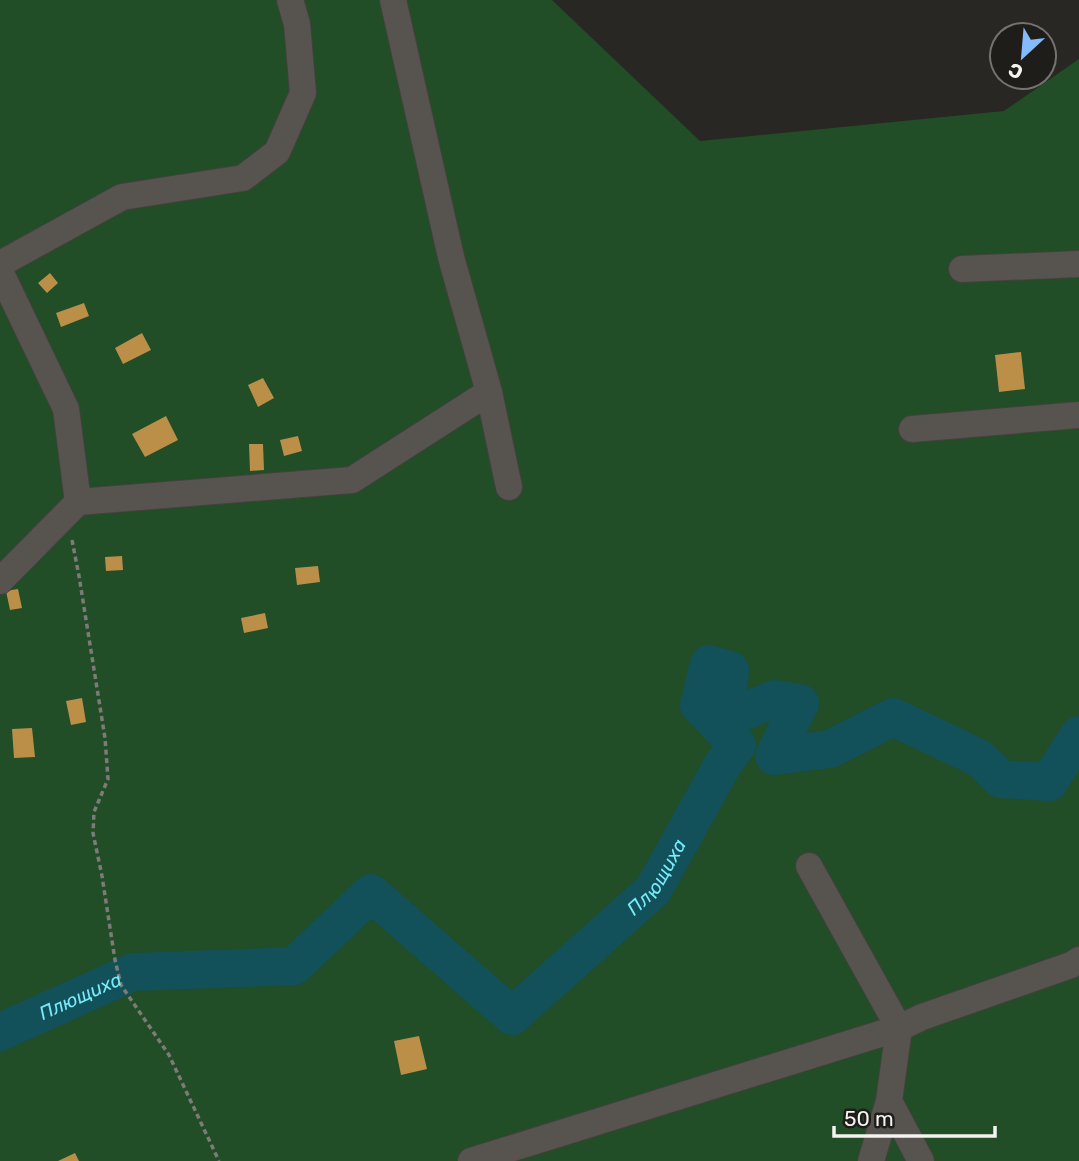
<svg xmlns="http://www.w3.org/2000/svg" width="1079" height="1161" font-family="Rubik,sans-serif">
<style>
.green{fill:#214d27}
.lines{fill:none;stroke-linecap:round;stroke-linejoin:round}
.river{stroke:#125159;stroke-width:38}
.building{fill:#bc8f49}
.minor-casing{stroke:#44413e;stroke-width:28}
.path{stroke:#7d7b78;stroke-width:3.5;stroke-dasharray:5 3.5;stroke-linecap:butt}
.minor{stroke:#575450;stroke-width:26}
.labels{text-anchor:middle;stroke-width:7;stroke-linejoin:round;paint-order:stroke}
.water-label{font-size:19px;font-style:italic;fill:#77eafb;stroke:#1f1d1a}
</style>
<rect width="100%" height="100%" fill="#292723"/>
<path class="green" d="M0 0H552L700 141 1004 111 1079 59V1161H0Z"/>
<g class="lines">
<path class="river" id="s1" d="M0 1032 133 972 294 966 371 893 512 1016 653 890 723 764 737 745 699 705 709 664 730 670 727 698 739 713 775 699 800 703 774 756 830 749 893 717 979 758 1001 779 1049 782 1079 735"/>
</g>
<path class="building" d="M50 273 58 283 47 293 38 283Z
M84 303 89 316 61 327 56 313Z
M142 333 151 350 123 364 115 348Z
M1021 352 1025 389 999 392 995 355Z
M263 378 274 398 258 407 248 385Z
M166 416 178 440 145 457 132 434Z
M298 436 302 451 284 456 280 440Z
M249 444H263L264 470 250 471Z
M122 556 123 570 106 571 105 557Z
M318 566 320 582 297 585 295 568Z
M18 589 22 608 10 610 6 591Z
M265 613 268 628 244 633 241 618Z
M82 698 86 722 71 725 66 701Z
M32 728 35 757 14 758 12 729Z
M419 1036 427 1069 401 1075 394 1041Z
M75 1153 79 1161H58Z"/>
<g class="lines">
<defs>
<path id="minor" d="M393 0 451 257 489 392 509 487
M0 264 122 197 243 178 277 152 303 93 297 24 290 0
M962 269 1079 264
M0 271 66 409 78 502
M912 429 1079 415
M0 581 78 502 352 480 489 392
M889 1101 921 1161
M471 1161 899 1028 809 866
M871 1161 889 1101 899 1028 922 1017 1071 965 1079 960"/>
</defs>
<use href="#minor" class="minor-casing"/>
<path class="path" d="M72 540 79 576 105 738 108 779 94 812 93 833 102 876 115 960 121 985 169 1055 219 1161"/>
<use href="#minor" class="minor"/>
</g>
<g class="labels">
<g class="water-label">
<text dy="7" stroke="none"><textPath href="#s1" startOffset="802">Плющиха</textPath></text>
<text dy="7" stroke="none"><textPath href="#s1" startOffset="88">Плющиха</textPath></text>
</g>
</g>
<g transform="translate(1023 56) rotate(206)"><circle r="33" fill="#1f1d1a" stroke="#757370" stroke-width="2"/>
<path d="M0-5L12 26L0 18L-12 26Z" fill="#84bbfb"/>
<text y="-10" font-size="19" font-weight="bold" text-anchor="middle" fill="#f5f3f1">С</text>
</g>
<path d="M834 1126v10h161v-10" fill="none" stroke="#f5f3f1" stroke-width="3.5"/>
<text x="844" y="1126" font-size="21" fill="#f5f3f1" stroke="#1f1d1a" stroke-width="5" paint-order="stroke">50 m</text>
</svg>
